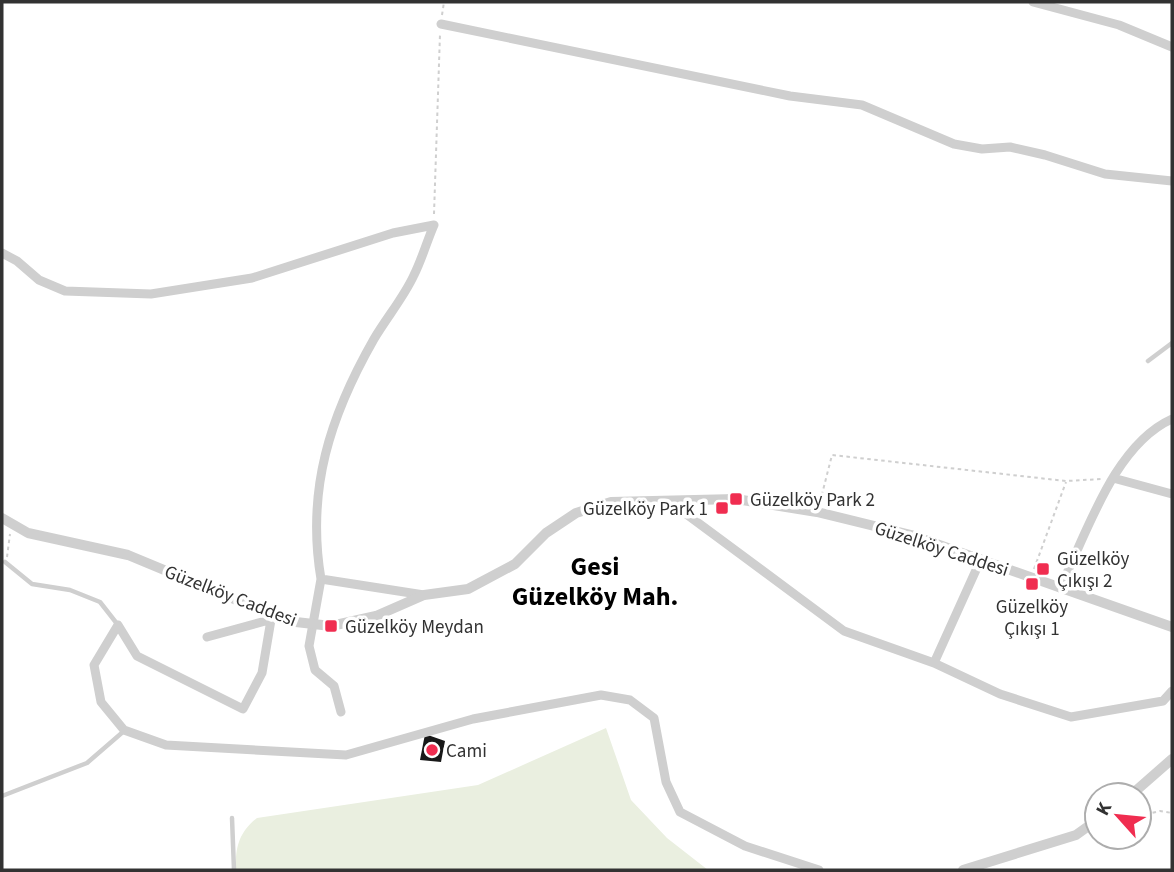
<svg xmlns="http://www.w3.org/2000/svg" width="1174" height="872" font-family="'Source Sans 3',sans-serif">
<style>
.green{fill:#eaefe0}
.building{fill:#191919}
.lines{fill:none;stroke-linecap:round;stroke-linejoin:round}
.path{stroke:#cfcfcf;stroke-width:2;stroke-dasharray:3.5 3.5;stroke-linecap:butt}
.service{stroke:#cfcfcf;stroke-width:4.5}
.minor{stroke:#cfcfcf;stroke-width:9}
.tertiary{stroke:#cfcfcf;stroke-width:10}
.poi-dot{fill:#f02d50;stroke:#fff;stroke-width:2.5}
.labels{text-anchor:middle;stroke-width:7;stroke-linejoin:round;paint-order:stroke}
.poi-label{font-size:19px;fill:#323232;stroke:#fff;text-anchor:start}
.street-label{font-size:19px;fill:#323232;stroke:#fff}
.district-label{font-size:26px;font-weight:bold;fill:#000;stroke:#fff}
</style>
<rect width="100%" height="100%" fill="#fff"/>
<path class="green" d="M606 728 631 800 667 838 708 870H236C235 848 239 832 257 818L478 785Z"/>
<path class="building" d="M425 734 445 741 441 762 420 760Z"/>
<g class="lines">
<path class="path" d="M442 15 444 2
M434 214 440 34
M820 502 832 455 1066 481 1102 479
M7 557 10 534
M1034 569 1066 482
M1139 816 1160 811 1172 813"/>
<path class="service" d="M1148 361 1172 343
M5 562 32 584 70 590 100 602 118 625
M2 796 87 763 124 731
M232 818 234 870"/>
<path class="minor" d="M1033 2 1119 25 1172 47
M441 24 790 96 862 105 954 144 982 149 1010 147 1045 155 1105 174 1172 181
M2 253 17 261 39 280 65 291 151 294 252 278 393 233 434 225
M1113 478 1172 494
M670 502 844 631 934 663 1000 694 1071 717 1163 701 1172 691
M321 579C306 490 330 416 374 339 387 317 404 297 414 275 422 259 427 241 434 225
M1060 588C1087 533 1114 445 1172 419
M272 614 262 673 243 709 137 656 118 625 94 665 101 702 124 730 166 745 346 755 473 719 601 695 630 700 654 718 666 782 680 812 745 846 819 870
M207 637 269 620
M934 663 981 559
M341 712 334 686 315 670 309 646 321 579 424 595"/>
<path class="tertiary" d="M2 518 28 533 128 555 287 621 331 626 376 616 424 595 468 589 515 564 546 533 576 513 611 502 736 499 817 512 911 535 1172 627
M1131 795 1172 759
M963 870 1076 835 1097 820"/>
</g>
<g class="poi-dot">
<rect x="729" y="492" width="14" height="14" rx="3.5"/>
<rect x="715" y="501" width="14" height="14" rx="3.5"/>
<rect x="1036" y="562" width="14" height="14" rx="3.5"/>
<rect x="1025" y="577" width="14" height="14" rx="3.5"/>
<rect x="324" y="619" width="14" height="14" rx="3.5"/>
<circle cx="432" cy="750" r="7"/>
</g>
<g class="labels">
<g class="poi-label">
<text x="750" y="506">Güzelköy Park 2</text>
<text x="708" y="515" text-anchor="end">Güzelköy Park 1</text>
<text x="1057" y="565">Güzelköy<tspan x="1057" dy="22">Çıkışı 2</tspan></text>
<text x="1032" y="613" text-anchor="middle">Güzelköy<tspan x="1032" dy="22">Çıkışı 1</tspan></text>
<text x="345" y="633">Güzelköy Meydan</text>
<text x="446" y="757">Cami</text>
</g>
<g class="street-label">
<text transform="translate(942 548) rotate(18)" y="7">Güzelköy Caddesi</text>
<text transform="translate(231 595) rotate(21)" y="7">Güzelköy Caddesi</text>
</g>
<g class="district-label">
<text x="595" y="575">Gesi<tspan x="595" dy="30">Güzelköy Mah.</tspan></text>
</g>
</g>
<rect width="1174" height="872" fill="none" stroke="#323232" stroke-width="7"/>
<g transform="translate(1118 816) rotate(297)"><circle r="33" fill="#ffffff" stroke="#adadad" stroke-width="2"/>
<path d="M0-5L12 26L0 18L-12 26Z" fill="#f02d50"/>
<text y="-10" font-size="19" font-weight="bold" text-anchor="middle" fill="#323232">K</text>
</g>
</svg>
